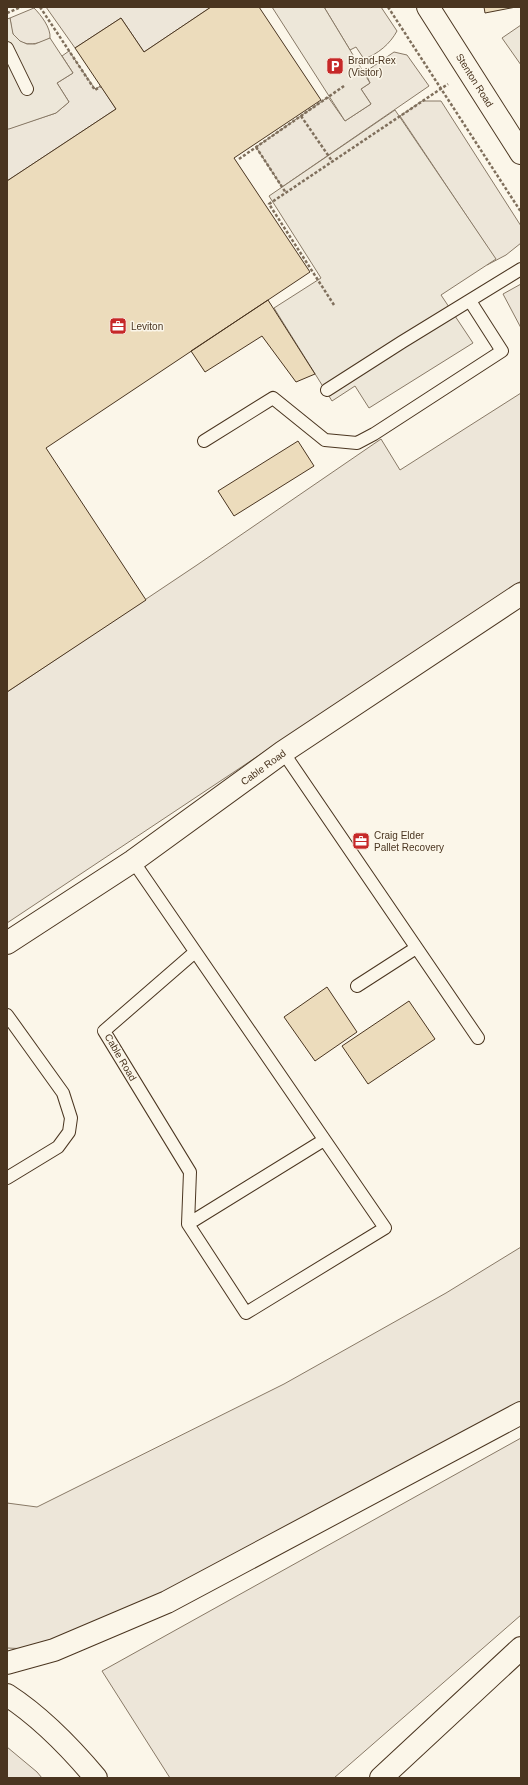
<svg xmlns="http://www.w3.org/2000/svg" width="528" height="1785" font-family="Arial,sans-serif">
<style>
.green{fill:#ede6d9;stroke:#887966}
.parking{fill:#ede7d9;stroke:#887966}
.building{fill:#ecdcbc;stroke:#4a3520}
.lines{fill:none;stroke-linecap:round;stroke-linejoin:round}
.lane-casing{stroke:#4a3520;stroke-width:14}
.street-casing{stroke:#4a3520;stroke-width:24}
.secondary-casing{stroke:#4a3520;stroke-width:24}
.path{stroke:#7f6f5c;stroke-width:2.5;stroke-dasharray:3 2;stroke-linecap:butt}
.lane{stroke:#fbf6e9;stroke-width:12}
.street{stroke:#fbf6e9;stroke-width:22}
.secondary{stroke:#fbf6e9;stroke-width:22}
.labels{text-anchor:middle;stroke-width:3;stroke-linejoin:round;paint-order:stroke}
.poi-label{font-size:10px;fill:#4a3520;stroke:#fbf6e9;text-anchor:start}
.street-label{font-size:10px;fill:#4a3520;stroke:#fbf6e9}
</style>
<rect width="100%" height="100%" fill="#fbf6e9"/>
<path class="green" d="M46 7H211L144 52 121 18 75 48Z
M324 7H381L397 31C390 44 378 54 364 59L356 47 350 50Z
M34 8C41 15 51 28 50 38 38 45 21 48 13 34 11 30 11 23 10 18Z
M69 51 95 89 101 86 116 109 7 181V129L56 113 69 102 57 83 73 73 62 56Z
M394 52 407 55 429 86 282 187 256 147 328 97 345 121 371 104 361 89 370 83 365 72Z
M422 101H441L521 226V243L506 255 487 265 486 245 400 116Z
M521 284V328L503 294Z
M521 393V581L7 923V692L197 565 381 439 400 470Z
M521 1247V1413L54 1650 7 1648V1503L37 1507 284 1384 446 1293Z
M521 1438V1615L334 1778H170L102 1671Z
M7 1747 37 1772 42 1778H7Z"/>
<path class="parking" d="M272 7H324L370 83 361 89 371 104 345 121Z
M10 18 13 34 20 41 27 44H35L50 38 73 73 57 83 69 102 56 113 9 129H7V19Z
M521 25V65L502 38Z
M395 110 496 259 441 295 473 343 369 408 355 386 332 401 274 308 321 278 269 196Z"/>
<path class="building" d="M211 7H259L321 100 234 158 310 272 46 448 146 600 7 692V181L116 109 75 48 121 18 144 52Z
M484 7H516L485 13Z
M268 300 315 374 296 382 262 336 205 372 191 351Z
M298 441 314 466 234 516 218 491Z
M327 987 357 1032 315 1061 284 1017Z
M409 1001 435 1039 368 1084 342 1046Z"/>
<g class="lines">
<defs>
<path id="lane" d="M7 48 27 89
M327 390 402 342 521 269
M204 441 273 398 325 440 357 443 374 434 502 351 470 301
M283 752 478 1038
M133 861 385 1228 246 1313 188 1224 190 1172 104 1031 195 952
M357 986 416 948
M7 1015 63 1093 71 1118 69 1132 58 1147 7 1178
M188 1224 324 1140"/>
<path id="street" d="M428 7 521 153
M7 943 133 861 283 752 521 594"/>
<path id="secondary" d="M7 1663 54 1650 167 1602 521 1413
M7 1695C41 1717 70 1747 96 1778
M381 1778 521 1648"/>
</defs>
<use href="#lane" class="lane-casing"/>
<use href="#street" class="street-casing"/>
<use href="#secondary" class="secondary-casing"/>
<path class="path" d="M40 7 95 90 101 86
M388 7 521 212
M7 13 21 7
M301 116 332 161
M256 147 286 193
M239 159 344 86
M334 305 269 204 448 84"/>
<use href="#lane" class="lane"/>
<use href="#street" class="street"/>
<use href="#secondary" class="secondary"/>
</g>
<defs>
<symbol id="parking-square" viewBox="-11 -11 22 22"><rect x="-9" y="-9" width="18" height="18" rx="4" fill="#c62828" stroke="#fbf6e9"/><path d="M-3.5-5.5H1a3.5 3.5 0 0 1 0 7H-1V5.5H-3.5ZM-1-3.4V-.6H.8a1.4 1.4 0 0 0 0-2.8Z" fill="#fff"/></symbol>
<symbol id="office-square" viewBox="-11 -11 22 22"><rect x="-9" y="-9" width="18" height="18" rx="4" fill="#c62828" stroke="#fbf6e9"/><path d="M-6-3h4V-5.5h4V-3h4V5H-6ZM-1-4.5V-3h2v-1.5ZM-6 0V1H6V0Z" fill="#fff"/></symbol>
</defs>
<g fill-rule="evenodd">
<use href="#parking-square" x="325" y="56" width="20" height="20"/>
<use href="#office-square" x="108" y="316" width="20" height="20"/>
<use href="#office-square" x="351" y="831" width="20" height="20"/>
</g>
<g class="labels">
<g class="poi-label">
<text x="348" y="64">Brand-Rex<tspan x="348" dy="12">(Visitor)</tspan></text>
<text x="131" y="330">Leviton</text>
<text x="374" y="839">Craig Elder<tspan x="374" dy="12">Pallet Recovery</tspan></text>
</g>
<g class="street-label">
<text transform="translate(475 80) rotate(58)" y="4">Stenton Road</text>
<text transform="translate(263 767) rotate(-36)" y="4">Cable Road</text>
<text transform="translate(121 1057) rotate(60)" y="4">Cable Road</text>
</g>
</g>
<rect width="528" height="1785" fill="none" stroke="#4a3520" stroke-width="16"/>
</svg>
